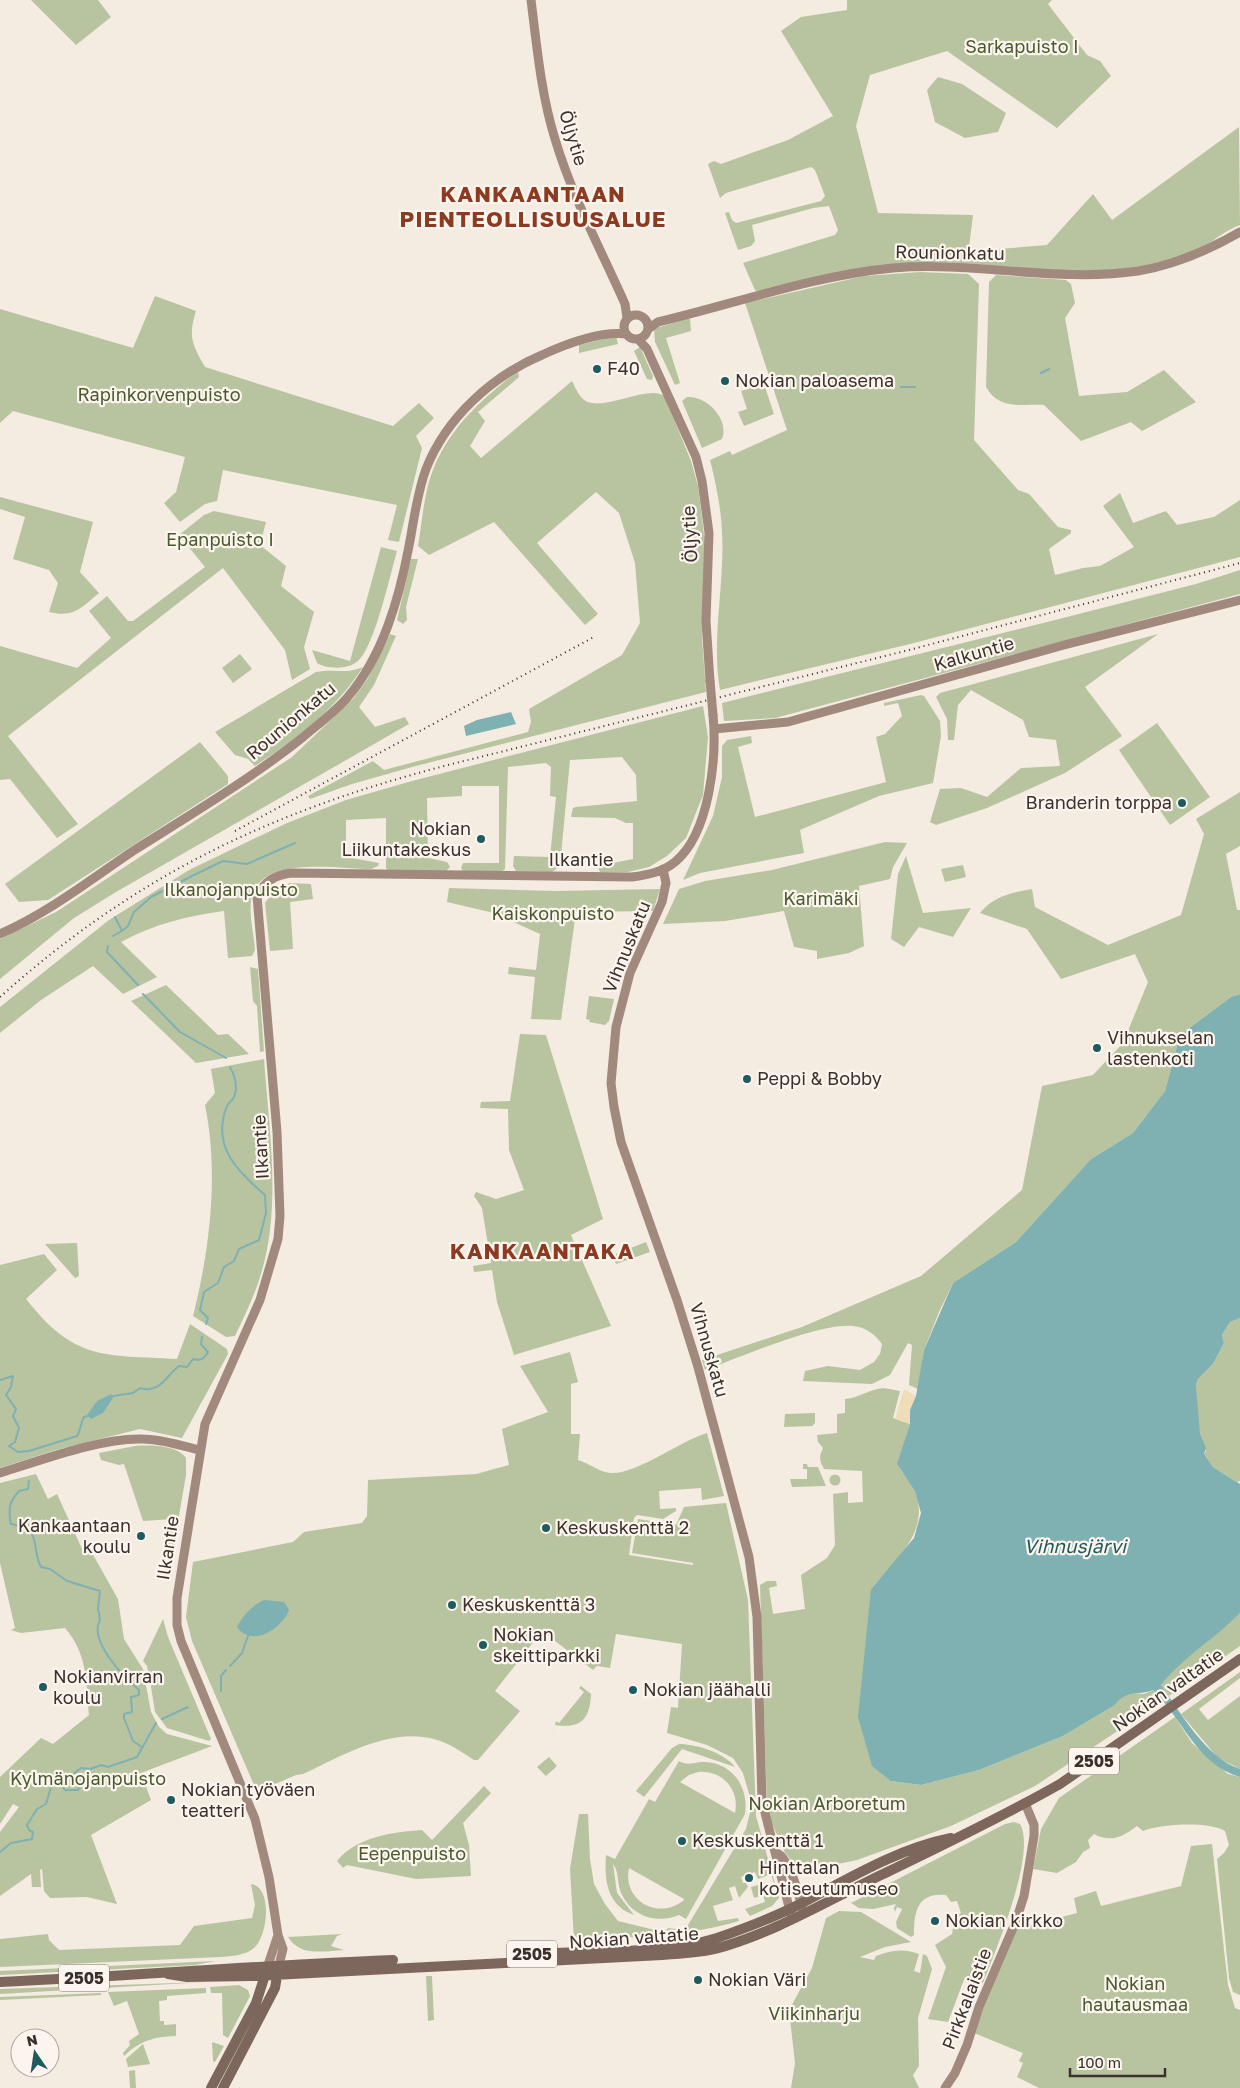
<svg xmlns="http://www.w3.org/2000/svg" width="1240" height="2088" font-family="'Golos Text',sans-serif">
<style>
.green{fill:#b8c4a0;fill-rule:evenodd}
.sand{fill:#efdcb8}
.water{fill:#7fb0b2}
.lines{fill:none;stroke-linecap:round;stroke-linejoin:round}
.stream{stroke:#7fb0b2;stroke-width:2}
.secondary{stroke:#a18a7d;stroke-width:9}
.primary{stroke:#7d675c;stroke-width:10}
.rail{stroke:#3b302b;stroke-width:2;stroke-dasharray:1 4;stroke-linecap:butt}
.secondary-bridge{stroke:#a18a7d;stroke-width:9}
.poi-dot{fill:#1f5a5e;stroke:#fbf5ee;stroke-width:2}
.labels{text-anchor:middle;stroke-width:4.5;stroke-linejoin:round;paint-order:stroke}
.shield{fill:#fbf5ee;stroke:#756b66;stroke-width:1}
.shield-label{font-size:16px;font-weight:bold;fill:#3b302b}
.park-label{font-size:18px;fill:#4a5a2e;stroke:#fbf5ee}
.street-label{font-size:18px;fill:#3b302b;stroke:#fbf5ee}
.poi-label{font-size:18px;fill:#3b302b;stroke:#fbf5ee;text-anchor:start}
.water-label{font-size:19px;font-style:italic;fill:#1f5a5e;stroke:#fbf5ee}
.district-label{font-size:22px;font-weight:bold;letter-spacing:1px;fill:#8c3b22;stroke:#fbf5ee}
</style>
<rect width="100%" height="100%" fill="#f4ebe1"/>
<path class="green" d="M31 0H98L111 17 76 45Z
M847 0H1052L1048 4 1087 55 1100 61 1111 76 1057 128 947 51 870 75 856 126 878 213 973 215 969 247 986 250 1047 245 1093 194 1112 220 1239 127 1240 225C1226 230 1216 239 1205 246 1189 256 1154 264 1135 267 1070 278 1003 263 938 262 876 262 818 277 758 292L755 290 743 263 835 235 838 230 829 206 813 208 752 225 755 241 751 246 738 250 725 213 729 212 732 220 736 223 821 201 825 196 815 170 811 167 726 193 720 198 708 164 714 161 721 164 788 140 833 116 781 31 801 17 847 10Z
M938 77 962 84 1006 113 998 132 965 138 935 122 927 90Z
M920 272 968 274 979 284 974 440 1018 490 1029 494 1058 527 1071 530V533L1049 549 1055 575 1083 568 1100 566 1134 547 1103 506 1120 493 1133 523 1166 511 1177 525 1214 517 1240 500V557L914 643 720 690C711 638 725 584 722 532 721 507 716 484 710 460L730 451 732 455 787 430 745 303 864 276Z
M996 275 1066 280 1071 284 1075 303 1065 318 1079 396 1127 392 1164 370 1196 402 1142 431 1131 422 1081 441 1044 405C1020 404 999 410 986 387L989 282Z
M155 296 196 311C188 337 192 344 205 367L393 426 419 403 434 418 416 436 422 448 399 542 388 540 397 505 223 470 217 501 205 504 180 522 164 503 176 492 185 457 13 411 0 423V309L133 348Z
M687 318 690 319 691 331 666 338 680 383 675 385 655 342 654 329Z
M616 336 618 344 579 353V345Z
M640 347 653 376 652 380 647 379 634 351Z
M518 371 519 377 478 412 485 421 470 446 481 458 572 381C575 387 578 394 582 398 598 416 651 382 665 397L691 461 698 486 706 551 702 638 706 692 412 767 352 784 310 799 308 796 373 761 384 770 528 732 531 722 529 709 622 655 640 623 635 563 619 513 596 492 537 543 598 614 585 625 494 522 429 555 418 546C422 523 424 492 433 470 449 428 483 398 518 371Z
M764 384 774 414 744 426 738 412 747 409 741 391Z
M687 397C706 395 730 419 722 439L702 448 682 401Z
M0 497 93 522 80 572 99 593C81 608 74 618 49 612L58 583 49 570 13 559 25 517 0 509Z
M214 511 266 522 260 545 286 566 281 586 314 612 304 647 310 669 292 680 285 650 223 568 8 736 78 824 57 838 10 779 0 780V646L77 668 111 638 89 611 107 596 128 621H133L205 567 179 535 204 515Z
M381 547 397 551C390 575 375 646 358 661 348 670 327 669 317 663L312 650 350 661Z
M411 559H418L406 607 407 620 403 624 397 620Z
M1240 570V594L775 718 724 721 722 703 1059 619 1196 584Z
M390 634 396 636 374 685 359 707 375 727 405 717 409 724 116 892 74 918 0 979V939L56 912 292 757 353 699 368 678Z
M1158 634 1085 687 1122 736 1065 773 987 808 936 825 930 822 940 789 961 788 987 797 1021 768 1060 766 1056 740 1029 737 1023 720 971 690 958 705 954 740H948L947 719 936 697 940 693Z
M240 654 252 669 233 683 222 668Z
M363 667C335 710 298 738 255 766L248 759 235 755 215 732 316 672C335 668 344 675 363 667Z
M921 695 924 696 940 721 941 736 933 783 879 796 800 830 804 853 700 873 683 880 713 816 722 777V746L727 740 751 736 752 743 738 747 755 817 886 782 876 737 885 734 902 716 898 703 884 706V703Z
M703 706 708 737 703 795 686 838 667 856 649 867 628 872H600L598 867 603 865 633 859V823H626L615 818 571 817 573 808 576 807 637 801 636 775 622 757 570 760 560 866 552 872 516 871 513 866 514 856 550 857 556 797 550 796 551 767 546 763 508 767 505 869 502 871H463L461 868 463 863H499V786H462V796L427 798 428 858 447 862 450 867 446 871 388 870 386 868V818L346 820V857L379 863 378 866 371 869C337 869 257 854 251 901 249 916 254 935 255 950L252 956 228 958 224 911C187 916 154 924 121 942L157 977 123 994 93 966 41 1000 0 1033V1007L109 920 189 870 287 823 346 800 412 781Z
M1157 723 1210 797 1170 825 1119 750Z
M200 742 228 776V784L48 900 19 902 5 884Z
M1240 792V846L1226 854 1237 910H1240V994L1231 997 1180 1035 1165 1091 1133 1133 1091 1159 1016 1242 953 1283 939 1312 924 1350 918 1389 909 1385 912 1345 908 1343 890 1375 872 1384 803 1381 805 1371 828 1366 860 1370 874 1362 880 1354 882 1344C875 1334 865 1327 853 1326 820 1322 739 1358 705 1370L702 1360 802 1327 921 1276 1022 1190 1042 1086 1093 1075 1123 1043 1148 982 1135 954 1061 979 1027 929 980 913C994 896 1011 893 1032 889L1035 907 1108 945 1181 915 1204 834 1196 819Z
M885 842 907 843 893 867 890 879 859 886 864 946 849 953 817 959V951L794 947 784 911 725 921 663 924 679 889 705 881 772 870Z
M906 856 923 913 971 908 953 937 919 927 904 947 891 939 898 874Z
M963 865 966 877 945 882 941 869Z
M290 883 311 884 313 899 290 902 293 949 270 951 265 903 276 888Z
M449 888 556 891 660 889 653 911 576 912 561 1020 531 1019 535 977 508 974 509 967 536 970 540 934 494 913 447 902Z
M250 967 258 969 264 1051 260 1052 257 1006 253 1001Z
M166 985 218 1035 228 1034 249 1054 196 1063 131 1001Z
M589 996 614 999 609 1021 605 1025 589 1022 590 1020 586 1019Z
M520 1034 546 1035 603 1219 571 1235 611 1326 514 1355 497 1302 492 1270 474 1272 473 1266 491 1263 482 1208 474 1196 476 1192 496 1199 524 1190 509 1150 508 1109 480 1108 481 1102 510 1101Z
M264 1059C269 1132 283 1213 258 1283 252 1301 243 1319 235 1336L226 1337 193 1316C210 1249 219 1173 205 1105L215 1093 211 1069Z
M646 1242 650 1252 616 1264 613 1255Z
M77 1243 79 1276 75 1278 45 1244Z
M44 1254 57 1270 26 1299C75 1361 103 1355 177 1359L190 1324 227 1349 228 1354 182 1438 140 1429 56 1450 0 1468V1265Z
M1240 1318V1481L1237 1482 1213 1467 1204 1454 1206 1451 1198 1432 1196 1385 1198 1379 1213 1364 1224 1343 1222 1335 1230 1322Z
M570 1352 578 1382 571 1384V1434H580L578 1460C589 1463 599 1472 610 1473 636 1475 680 1441 707 1433L724 1496 702 1500 701 1488 659 1491 660 1509 676 1508V1511L663 1519 637 1515 634 1518 629 1555 693 1565V1563L632 1553 638 1519 676 1525 684 1507 726 1503 748 1600 756 1816 779 1898 772 1906 750 1916 745 1909 765 1902 763 1895 754 1898 751 1887 766 1883 769 1893 776 1891 771 1874 758 1879 755 1872 741 1877 743 1883H746L748 1887 739 1898 735 1886 729 1888 733 1900 713 1906 718 1921 738 1918 739 1921C715 1928 691 1932 666 1934L665 1932 668 1928 685 1930 746 1829 752 1804 743 1773 733 1758 707 1745 667 1733 671 1707 678 1708 682 1644 616 1634 610 1668 597 1666 593 1670 542 1631 495 1691 520 1711 478 1760H474C462 1752 449 1743 434 1739 390 1727 341 1756 303 1774L296 1775 257 1792 192 1641 186 1617 193 1562 293 1542 304 1532 362 1523 367 1516 368 1480 476 1474 509 1465 502 1429 548 1412 520 1366Z
M884 1388 900 1391 893 1418 910 1424 898 1464C902 1475 912 1482 916 1493 929 1535 895 1559 871 1589L891 1781 921 1785 979 1770 1063 1736 1115 1705 1121 1696 1128 1693 1144 1694 1153 1690 1164 1700 1035 1786 951 1826 857 1860 808 1870 798 1868 785 1853 770 1819 767 1806 760 1585 767 1581H776L777 1586 769 1588 773 1614 805 1609 801 1575 827 1558 835 1545 833 1494 848 1492V1503L863 1502 862 1471 824 1469C819 1460 819 1457 823 1448L818 1442 817 1435 837 1433V1414L845 1413V1399C859 1398 869 1389 884 1388Z
M815 1413V1423L812 1426 784 1427 785 1414Z
M135 1446C150 1445 177 1445 186 1458V1475L174 1545 167 1544 173 1519 143 1521 124 1464 119 1465 101 1460 99 1453Z
M803 1464H807L808 1467H818L826 1486 792 1487 790 1479H807V1469H803Z
M36 1474 48 1499 57 1494 84 1553H92L118 1599 124 1639 143 1669 151 1712 159 1727 167 1734 212 1746 141 1773 151 1800 91 1835 117 1904 87 1897 50 1898 44 1891 42 1869 40 1870 41 1887H32L31 1874 0 1896V1832L19 1807 13 1804 0 1824V1777L41 1738 53 1744 89 1715C86 1681 88 1655 65 1628L21 1633 11 1630 15 1628 0 1563V1483Z
M829.5 1480a5.5 5.5 0 1 1 11 0a5.5 5.5 0 1 1-11 0Z
M1240 1613V1646L1169 1696 1161 1685C1170 1674 1179 1663 1191 1653 1207 1639 1225 1629 1240 1613Z
M163 1619 168 1637 211 1739 209 1741 167 1728 155 1712 150 1680 147 1666 143 1661Z
M1240 1672V1678L1199 1709 1208 1720 1240 1696V1769L1218 1758 1181 1714Z
M581 1686 591 1694C590 1719 581 1729 555 1725L552 1735 556 1721 559 1723 584 1692 579 1688Z
M1175 1717 1192 1743 1228 1774 1240 1777V1995L1233 1992 1229 1978 1217 1859 1224 1853 1229 1845 1225 1831C1208 1821 1161 1824 1143 1831L1137 1826C1123 1837 1110 1843 1094 1834L1088 1840 1090 1848 1083 1852 1076 1862 1057 1873 1033 1869 1041 1829 1059 1798Z
M679 1744C696 1744 725 1753 735 1767L682 1749 644 1797 636 1791 672 1748Z
M549 1757 557 1766 546 1776 537 1767Z
M679 1761C688 1767 695 1761 705 1762 733 1763 749 1788 745 1814L686 1919 679 1915C655 1925 629 1915 620 1890 617 1880 619 1872 613 1864L617 1893 634 1915C607 1906 604 1880 606 1855L615 1859 649 1799 655 1802ZM698 1772C722 1770 740 1789 735 1813L680 1782 689 1775ZM629 1868 684 1899V1900C659 1921 622 1901 629 1868Z
M484 1786 491 1793 463 1823 469 1845 471 1876 416 1879 347 1865 343 1868 337 1861C356 1837 393 1832 422 1830L432 1840Z
M579 1814H588L590 1859 594 1884 605 1904 618 1921 659 1931 658 1936 574 1940 570 1869Z
M1014 1822 1020 1824C1037 1853 995 1952 983 1983L965 1977 948 2022 928 2019 946 1967 935 1945 952 1934 955 1916 961 1913 957 1901 951 1902 946 1895C917 1892 914 1912 914 1935L911 1937 897 1928 896 1922 902 1909 897 1907 895 1912 894 1908 896 1904 873 1909 859 1908 851 1903 1005 1824Z
M1212 1844 1228 1985 1235 2008 1240 2010V2088H1039L1017 2077 1023 2063 1019 2061 1023 2053 974 2033 981 2011 1016 1929 1077 1913 1074 1898 1096 1891 1101 1906 1181 1886 1191 1846Z
M251 1884C273 1887 268 1936 254 1948 244 1956 232 1956 220 1957L0 1967V1939L48 1934 49 1940 59 1950 180 1945 194 1926 252 1918 255 1905Z
M839 1911 861 1912 911 1942 885 1947 860 1957 874 1960 876 1956C891 1950 903 1948 919 1954L914 1971 920 1973 923 1954 927 1956 932 1969 918 2018 919 2066 913 2075 919 2088H791L795 2063 789 2010 812 1968 826 1918Z
M342 1934 337 1936 331 1946 344 1950C324 1951 300 1957 288 1937Z
M216 1961 195 1965 0 1975V1971Z
M426 1976H432L434 2020 428 2021Z
M206 1982 0 1994V1989Z
M239 1985 248 1990 250 1996 228 2038 223 2035 222 1993H211L210 1987Z
M206 1988V1993L167 1996V2000L159 2001 160 2021H164V2025L176 2024V2036C154 2037 141 2040 124 2056L123 2053 130 2045 129 2041 139 2034 127 2001 114 2006 108 1992Z
M101 1993V1995L0 2000V1997Z
M212 2042 224 2046 215 2062 213 2061Z
M143 2044 150 2064 128 2067 126 2059Z
M135 2070 136 2088H130L129 2071Z"/>
<path class="sand" d="M904 1389 916 1396 910 1410V1424L895 1419Z"/>
<path class="water" d="M511 712 516 724 466 736 464 726 477 720Z
M1240 994V1318L1230 1322 1222 1335 1224 1343 1213 1364 1198 1379 1196 1385 1200 1434 1206 1448 1204 1454 1213 1467 1240 1484V1613C1214 1640 1186 1654 1161 1685 1181 1713 1206 1758 1240 1769V1777C1196 1764 1183 1719 1153 1690 1138 1696 1126 1689 1115 1705L1063 1736 979 1770 921 1785 891 1781 872 1766 858 1717 871 1589 914 1538 921 1513 915 1491 897 1464 910 1424V1410L916 1396 924 1350 953 1283 1016 1242 1091 1159 1133 1133 1165 1091 1180 1035 1231 997Z
M111 1394 113 1398 103 1413 91 1419 87 1415 97 1401Z
M264 1600 284 1602 289 1610C282 1629 252 1648 237 1627 243 1615 253 1605 264 1600Z"/>
<g class="lines">
<path class="stream" d="M1041 373 1049 369
M878 381 891 384
M901 387H915
M122 931 128 926 134 912 151 897 194 875 223 861 247 864 295 843
M113 936 122 931 115 917
M108 946 107 952 138 985
M143 994 180 1032 226 1058
M206 1324 208 1318 200 1310 204 1292 218 1283 224 1267 234 1261 239 1249 259 1240 266 1213 265 1195C237 1171 211 1146 227 1106 228 1103 232 1101 234 1097 238 1088 235 1075 230 1067
M0 1380 13 1376 11 1387 6 1395 16 1409 13 1416 19 1428 15 1442 9 1446 18 1452 29 1451 77 1436C81 1430 80 1424 84 1417L88 1416
M113 1396 133 1393 140 1388C160 1394 166 1376 179 1366L187 1367 193 1359C201 1361 204 1359 208 1352L201 1344 202 1337
M29 1481 28 1489 19 1491C9 1502 8 1510 11 1524L29 1528C38 1541 34 1555 41 1567L50 1569 67 1581 100 1591 98 1608 100 1620C88 1641 124 1677 139 1690V1695L131 1697 132 1712 124 1714V1718L133 1741 142 1747
M230 1666 242 1653 248 1636
M221 1691V1676L226 1670
M162 1719 188 1707
M0 1852 11 1843 32 1839 33 1832 29 1830 27 1825 37 1809 46 1804 51 1787 55 1784H60L65 1790H78L80 1787 73 1774 81 1768 90 1769 101 1765 108 1767 137 1757 156 1723"/>
<path class="secondary" d="M531 0C537 47 541 94 555 139 572 196 601 250 625 304L627 318
M624 327a12 12 0 1 1 24 0a12 12 0 1 1-24 0Z
M648 329 658 322C734 304 816 275 893 268 975 261 1057 283 1138 271 1174 265 1209 250 1240 232
M638 339 647 349 696 457 702 481 709 533 706 621 710 681
M714 729 788 722 1064 645 1240 600
M663 869 666 883 662 902 630 973 616 1027 611 1083 614 1107 621 1142 677 1300 698 1367 749 1557 757 1617 762 1801 791 1915
M0 934C48 913 90 880 133 851 190 815 249 780 302 738 317 725 334 713 347 698 383 656 399 599 409 546 414 520 417 493 426 469 446 418 492 376 542 355 566 344 599 331 626 334
M0 1473C39 1461 103 1437 143 1439 162 1439 181 1446 200 1450
M777 1853C790 1859 799 1895 802 1908
M268 1965 278 1935
M279 1965 283 1949 278 1935 269 1877 255 1819 181 1641 177 1625V1598L205 1424 260 1300 278 1239 280 1216 277 1132 257 896C265 881 275 875 291 873L632 877C647 875 663 872 675 862 710 833 717 757 713 715
M945 2088 955 2073 967 2045 979 2007 1016 1921 1024 1896 1034 1836V1825L1025 1803"/>
<path class="primary" d="M555 1953C604 1951 671 1953 717 1938 746 1928 775 1917 802 1903 850 1878 897 1849 951 1838
M168 1974 187 1977 252 1976 662 1955C680 1954 698 1953 715 1949 774 1933 827 1901 881 1875 941 1846 1002 1817 1060 1784L1240 1659
M0 1982C131 1976 262 1965 393 1960
M211 2088 256 2003 267 1969
M223 2088 275 1988 278 1970"/>
<path class="rail" d="M235 831 594 637
M0 997C135 876 269 812 444 766L905 651 1240 563"/>
<path class="secondary-bridge" d="M710 681 713 715"/>
</g>
<g class="poi-dot">
<circle cx="597" cy="369" r="5"/>
<circle cx="725" cy="381" r="5"/>
<circle cx="1182" cy="803" r="5"/>
<circle cx="481" cy="839" r="5"/>
<circle cx="1097" cy="1048" r="5"/>
<circle cx="747" cy="1079" r="5"/>
<circle cx="546" cy="1528" r="5"/>
<circle cx="141" cy="1536" r="5"/>
<circle cx="452" cy="1605" r="5"/>
<circle cx="483" cy="1645" r="5"/>
<circle cx="43" cy="1687" r="5"/>
<circle cx="633" cy="1690" r="5"/>
<circle cx="171" cy="1800" r="5"/>
<circle cx="682" cy="1841" r="5"/>
<circle cx="749" cy="1878" r="5"/>
<circle cx="935" cy="1921" r="5"/>
<circle cx="698" cy="1980" r="5"/>
</g>
<g class="labels">
<g class="shield">
<rect x="1069" y="1747.5" width="50" height="27" rx="4"/>
<rect x="507" y="1940.5" width="50" height="27" rx="4"/>
<rect x="59" y="1964.5" width="50" height="27" rx="4"/>
</g>
<g class="shield-label">
<text x="1094" y="1767">2505</text>
<text x="532" y="1960">2505</text>
<text x="84" y="1984">2505</text>
</g>
<g class="park-label">
<text x="1022" y="53">Sarkapuisto I</text>
<text x="159" y="401">Rapinkorvenpuisto</text>
<text x="220" y="546">Epanpuisto I</text>
<text x="231" y="896">Ilkanojanpuisto</text>
<text x="821" y="905">Karimäki</text>
<text x="553" y="920">Kaiskonpuisto</text>
<text x="88" y="1785">Kylmänojanpuisto</text>
<text x="827" y="1810">Nokian Arboretum</text>
<text x="412" y="1860">Eepenpuisto</text>
<text x="1135" y="1990">Nokian<tspan x="1135" dy="21">hautausmaa</tspan></text>
<text x="814" y="2020">Viikinharju</text>
</g>
<g class="street-label">
<text transform="translate(573 138) rotate(73)" y="6">Öljytie</text>
<text transform="translate(950 253) rotate(1)" y="6">Rounionkatu</text>
<text transform="translate(690 534) rotate(-93)" y="6">Öljytie</text>
<text transform="translate(974 654) rotate(-16)" y="6">Kalkuntie</text>
<text transform="translate(291 721) rotate(-40)" y="6">Rounionkatu</text>
<text x="581" y="866">Ilkantie</text>
<text transform="translate(627 947) rotate(-68)" y="6">Vihnuskatu</text>
<text transform="translate(261 1147) rotate(-93)" y="6">Ilkantie</text>
<text transform="translate(709 1350) rotate(74)" y="6">Vihnuskatu</text>
<text transform="translate(168 1548) rotate(-81)" y="6">Ilkantie</text>
<text transform="translate(1168 1690) rotate(-35)" y="6">Nokian valtatie</text>
<text transform="translate(634 1938) rotate(-4)" y="6">Nokian valtatie</text>
<text transform="translate(967 1999) rotate(-69)" y="6">Pirkkalaistie</text>
</g>
<g class="poi-label">
<text x="607" y="375">F40</text>
<text x="735" y="387">Nokian paloasema</text>
<text x="1172" y="809" text-anchor="end">Branderin torppa</text>
<text x="471" y="835" text-anchor="end">Nokian<tspan x="471" dy="21">Liikuntakeskus</tspan></text>
<text x="1107" y="1044">Vihnukselan<tspan x="1107" dy="21">lastenkoti</tspan></text>
<text x="757" y="1085">Peppi &amp; Bobby</text>
<text x="131" y="1532" text-anchor="end">Kankaantaan<tspan x="131" dy="21">koulu</tspan></text>
<text x="556" y="1534">Keskuskenttä 2</text>
<text x="462" y="1611">Keskuskenttä 3</text>
<text x="493" y="1641">Nokian<tspan x="493" dy="21">skeittiparkki</tspan></text>
<text x="53" y="1683">Nokianvirran<tspan x="53" dy="21">koulu</tspan></text>
<text x="643" y="1696">Nokian jäähalli</text>
<text x="181" y="1796">Nokian työväen<tspan x="181" dy="21">teatteri</tspan></text>
<text x="692" y="1847">Keskuskenttä 1</text>
<text x="759" y="1874">Hinttalan<tspan x="759" dy="21">kotiseutumuseo</tspan></text>
<text x="945" y="1927">Nokian kirkko</text>
<text x="708" y="1986">Nokian Väri</text>
</g>
<g class="water-label">
<text x="1075" y="1553">Vihnusjärvi</text>
</g>
<g class="district-label">
<text x="533" y="202">KANKAANTAAN<tspan x="533" dy="25">PIENTEOLLISUUSALUE</tspan></text>
<text x="542" y="1259">KANKAANTAKA</text>
</g>
</g>
<g transform="translate(35 2053) rotate(347)"><circle r="24" fill="#fbf5ee" stroke="#aea6a0"/>
<path d="M0-4L9 19L0 12L-9 19Z" fill="#1f5a5e"/>
<text y="-8" font-size="14" font-weight="bold" text-anchor="middle" fill="#3b302b">N</text>
</g>
<path d="M1070 2068v8h95v-8" fill="none" stroke="#3b302b" stroke-width="2.5"/>
<text x="1078" y="2068" font-size="15" fill="#3b302b" stroke="#fbf5ee" stroke-width="4" paint-order="stroke">100 m</text>
</svg>
